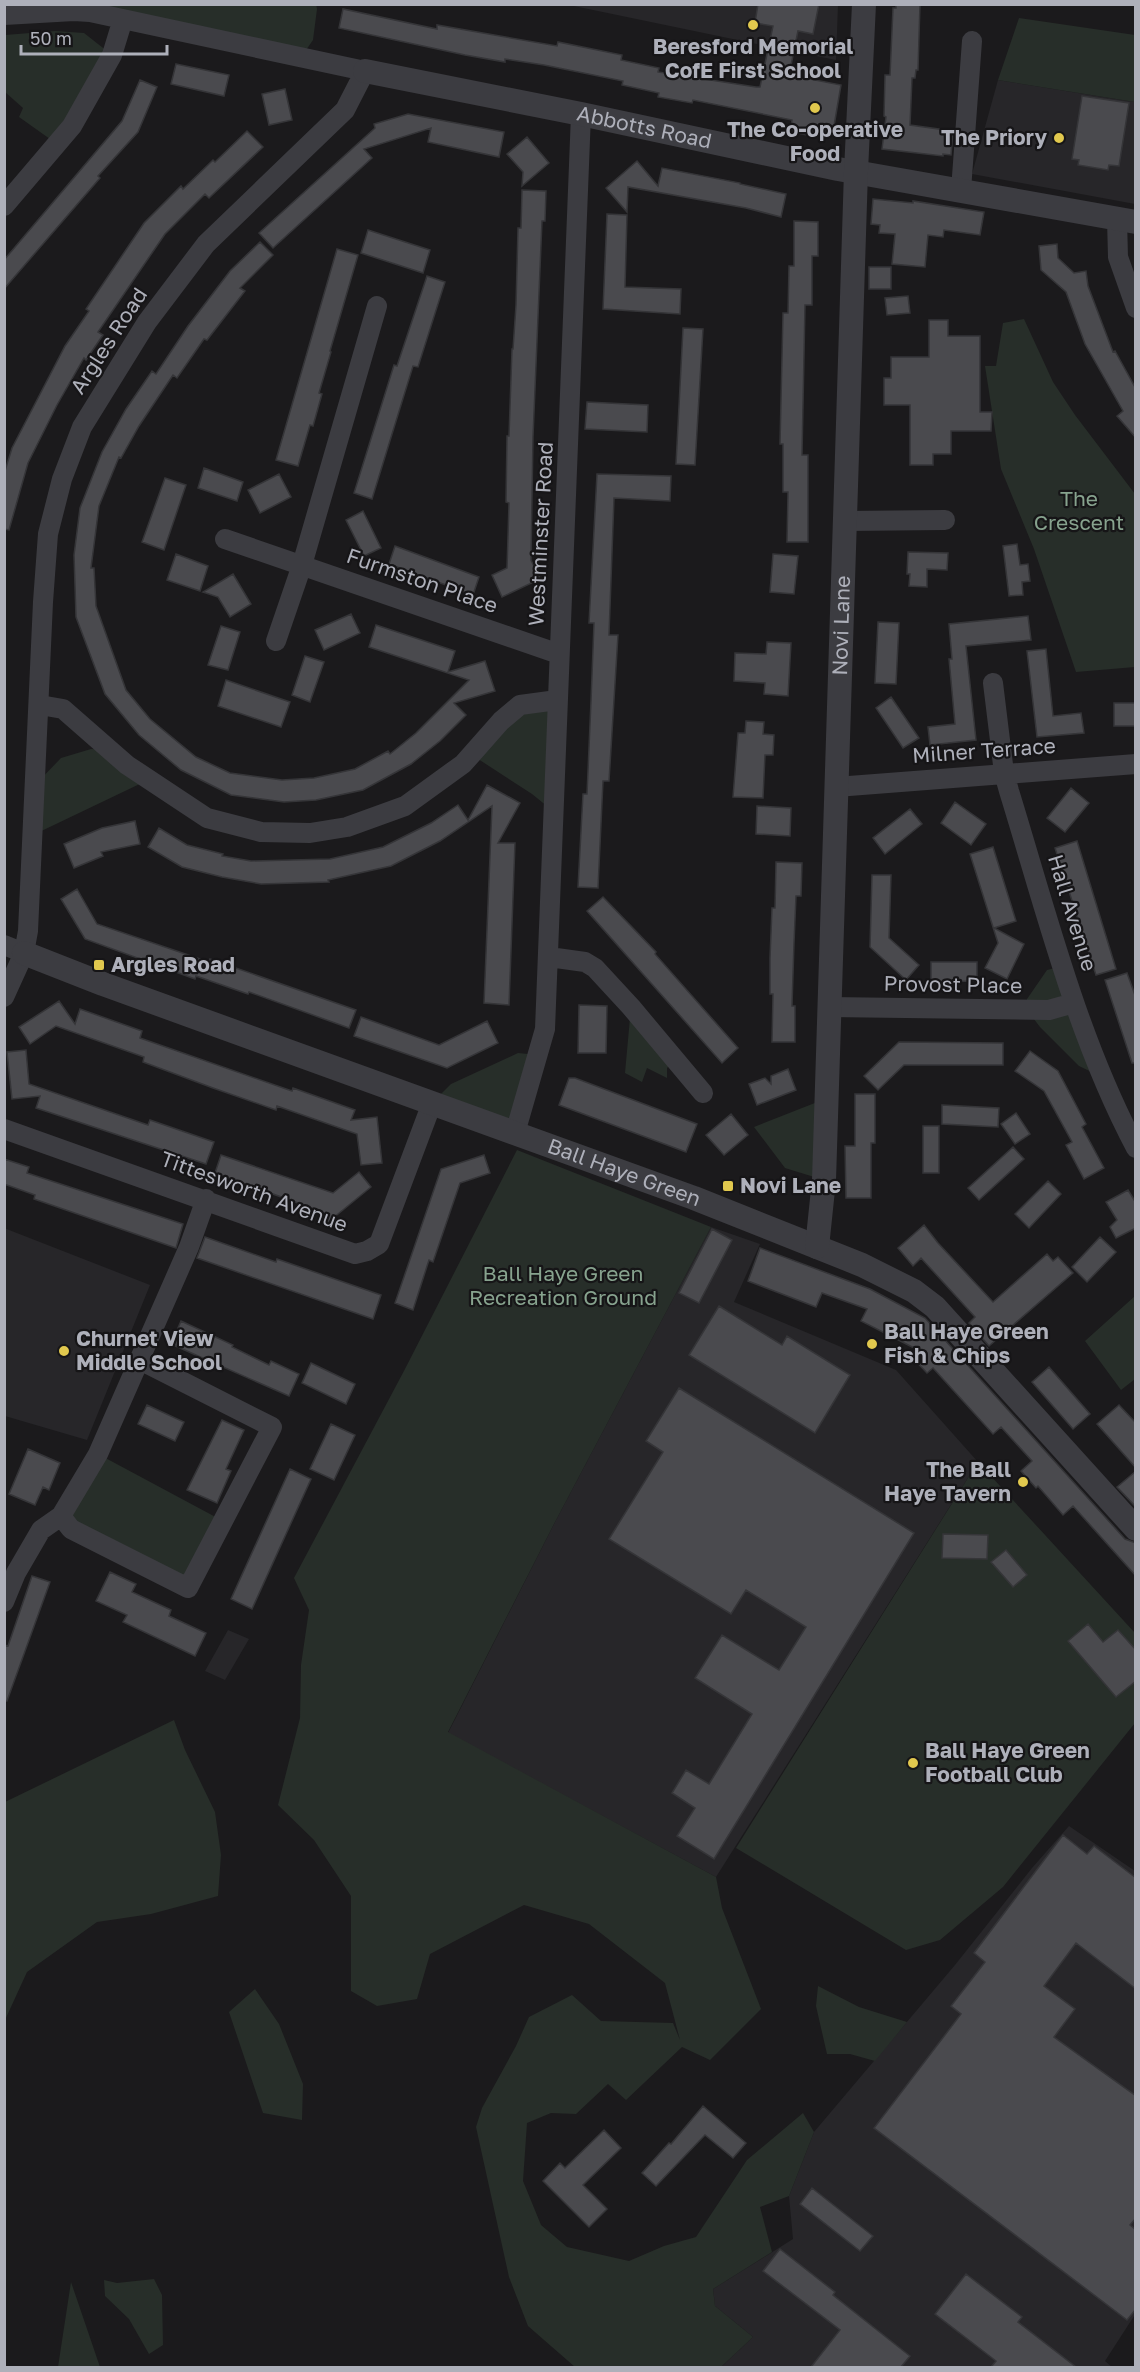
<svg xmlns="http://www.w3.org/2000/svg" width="1140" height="2372" font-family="'Golos Text',sans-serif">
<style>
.built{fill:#272629}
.green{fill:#272e29}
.building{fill:#4a4a4e;stroke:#353538;stroke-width:1.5}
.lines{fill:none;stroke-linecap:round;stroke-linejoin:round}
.minor{stroke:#3c3c41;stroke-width:20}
.tertiary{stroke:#3c3c41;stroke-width:24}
.poi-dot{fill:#e1c84e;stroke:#161517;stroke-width:2}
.labels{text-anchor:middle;stroke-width:4.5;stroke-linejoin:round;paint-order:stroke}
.poi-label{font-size:21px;font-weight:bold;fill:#aeb0ba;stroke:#161517;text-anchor:start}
.street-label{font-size:21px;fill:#aeb0ba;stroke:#161517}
.park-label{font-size:21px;fill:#87a38e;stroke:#161517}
</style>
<rect width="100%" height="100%" fill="#1b1a1c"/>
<path class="built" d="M569 5H838L836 60 767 46Z
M998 80 1135 102V204L972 174Z
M711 1227 760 1244 734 1302 896 1370 978 1462 716 1877 448 1733 555 1522Z
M4 1228 150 1285 87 1440 5 1416Z
M228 1630 249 1639 225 1680 205 1671Z
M1069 1826 1135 1871 1136 2313 1105 2361 1112 2367H721L753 2337 715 2306 713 2289 793 2239 789 2196 814 2132 955 1965 1032 1868Z"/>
<path class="green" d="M316 4 317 9 313 40 302 56 89 5Z
M1019 18 1135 35V102L998 80Z
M55 31 84 33 112 55 57 144 19 117 23 108 5 92V35Z
M1024 319 1053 382 1075 415 1135 494V667L1076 672 1034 549 1001 469 985 366H996L1003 323Z
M557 700 553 811 532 794 472 755 501 721Z
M91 749 111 750 148 780 33 835 36 784 61 758Z
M1063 966 1102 1077 1079 1066 1040 1027 1027 1010V999L1047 970Z
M631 1007 675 1060 667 1068V1078L647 1068 642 1082 625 1073Z
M518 1053 538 1055 515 1133 432 1103 451 1084Z
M825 1099 824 1180 785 1168 754 1127Z
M517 1150 711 1227 555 1522 448 1732 716 1877 722 1908 761 2009 710 2060 682 2047 626 2100 608 2084 576 2114 551 2113 527 2123 523 2181 541 2225 567 2247 629 2261 664 2246 696 2237 747 2160 803 2113 814 2132 789 2196 760 2207 772 2252 713 2289 715 2306 753 2337 721 2367H575L528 2326 509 2277 476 2127 482 2108 516 2046 529 2017 572 1995 601 2021 673 2023 680 2040 665 1983 589 1924 524 1905 430 1954 417 1999 377 2006 351 1991V1896L314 1840 278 1805 300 1718 301 1665 309 1610 294 1578 405 1369Z
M1135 1296V1379L1121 1390 1085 1341Z
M98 1454 223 1521 188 1588 71 1529 67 1502Z
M978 1462 1135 1633V1723L1003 1887 940 1940 906 1950 736 1848Z
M174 1720 185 1750 215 1812 221 1855 218 1896 151 1914 97 1922 27 1972 5 2020V1802Z
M818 1986 859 2007 907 2022 875 2061 850 2054H827L816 2006Z
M255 1989 279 2024 303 2084 302 2120 263 2113 229 2012Z
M154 2279 162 2295 163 2345 149 2354 129 2319 105 2296 104 2280 117 2283Z
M71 2282 100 2367H58Z"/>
<path class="building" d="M758 4H819L813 34 798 31 789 75 841 85 833 132 824 138 790 132 792 120 693 100 692 103 658 97 659 93 622 85 623 81 544 65 505 59V62L465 55 339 28 343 9 437 29V25L557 46 558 42 622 55 621 60 659 68 658 72 756 87H760L773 26 755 23Z
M896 4H920L918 70H916L915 78H912L910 125 953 131 951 155 943 154V156L882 149 886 117 884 116 885 75H890L893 8H896Z
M176 64 229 75 224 96 171 84Z
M140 80 157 87 138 132 98 176 100 178 4 289V260L122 121Z
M285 89 292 120 269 125 262 94Z
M1082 96 1129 103 1119 166 1109 165 1108 170 1078 165 1079 160 1072 159Z
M408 114 504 132 499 157 428 142 431 128 364 149 372 158 273 248 259 233 375 128 374 124Z
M247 131 263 147 209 198 205 194 165 234 98 332 103 335 86 360 84 358 57 405 28 463 9 530 4 529V474L12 448 65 346 89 311 86 309 144 223 181 186 183 189 213 160 215 162Z
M527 137 549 163 522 186 523 172 507 154Z
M637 161 658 186 662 168 740 183V184L786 194 781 217 746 208 628 187 627 212 606 188Z
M522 190 546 191 545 221H542L533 437 531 560 540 579 502 597 492 575 507 568 509 503 506 502 507 436H509L512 349H513L516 305 518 228H521Z
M873 199 913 203V201L984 212 980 235 944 230 943 237 928 235 925 267 892 264 895 234 879 233 880 225 871 224Z
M607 214 627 215 625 287 681 289 680 314 603 309Z
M794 221 818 222V256H812V305H805L802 455H808V542H787L788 492H783V444H780L783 313H788L789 266H794Z
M368 230 430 250 423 273 361 253Z
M260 242 273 255 240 288 245 291 207 340 204 339 177 378 173 375 139 426 121 458 119 457 99 506 91 568H94L96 606 126 690 150 719 196 757 230 773 282 780 314 778 355 769 388 751 390 754 416 733 469 680 369 647 376 625 455 651 448 672 485 661 495 691 454 703 466 715 440 741 411 764 363 790 316 800 284 802 231 795 181 770 139 735 105 694 76 617 74 555 80 508 102 452 126 409 152 371 156 374 188 326 230 271Z
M1057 244 1058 258 1074 273 1086 271 1088 286 1113 352 1115 351 1136 389V438L1117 416 1123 411 1085 344 1066 292 1041 270 1039 246Z
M337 249 358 255 330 351 331 352 319 393 322 394 313 426 310 425 298 466 276 460Z
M869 267H891V289H869Z
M427 276 445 282 418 367 413 366 372 499 354 493 394 365 397 366Z
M908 296 910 313 887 315 885 298Z
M929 320H948V336H980V412H992L991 431H951V454H933V465H910V405H884V378H891V357H929Z
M683 328 703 329 695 465 676 464Z
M587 402 648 405 647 432 585 429Z
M204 468 243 482 237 501 198 488Z
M279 474 291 497 260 513 248 490Z
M597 474 671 476 670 501 614 498 609 635H618L609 781H603L598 888 578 887 583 794H587L591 701 594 623H589Z
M165 478 186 485 164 550 142 542Z
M363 511 381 548 364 556 346 520Z
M1017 544 1020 565 1028 564 1030 581 1022 582 1023 595 1009 596 1003 546Z
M395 546 479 577 473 595 389 564Z
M908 552 948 553 947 570 927 569V587L909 586 910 574H907Z
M176 554 208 566 200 591 167 580Z
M773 554 798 556 794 594 770 592Z
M233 574 251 604 230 617 218 597 203 592Z
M351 614 360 633 324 650 315 630Z
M1028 616 1031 640 966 646 976 740 930 745 928 727 955 724 949 659H952L949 624Z
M878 622 899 623 896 684 875 683Z
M221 626 240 632 228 670 208 665Z
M767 642 791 643 788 696 764 694 765 683 734 681 735 653 766 654Z
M1046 649 1053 716 1081 713 1084 733 1037 737 1027 651Z
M305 656 324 662 310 702 292 695Z
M226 680 290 702 281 727 218 706Z
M891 697 919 738 903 748 876 708Z
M1114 703H1136V726H1114Z
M746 721 764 722 763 734 774 735 773 755H765L763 798 733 797 738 733H745Z
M487 785 520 803 498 843H515L509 1005 484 1003 492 806 440 841 391 866 328 880 329 882 261 884 222 877 182 867 148 847 159 828 187 845 223 854 222 856 251 861 330 859 383 847 431 823 458 805 468 820Z
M1071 788 1089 803 1065 832 1047 818Z
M955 802 986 824 971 845 941 823Z
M757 806 791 808 790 836 756 834Z
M910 809 922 824 885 854 873 838Z
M135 821 140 844 101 852 103 856 74 868 64 844 102 828Z
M1077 841 1116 969 1096 975 1055 848Z
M993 847 1016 921 994 928 1024 944 1007 979 985 968 998 943 970 854Z
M776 862 802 863 801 896H796L794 943 792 1006H795V1042H772L773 994H770V958L772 908H775Z
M872 875H891L889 938 919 965 906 980 870 947Z
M77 889 97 924 209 962 210 959 356 1010 349 1028 249 992 248 994 196 976 195 979 85 939 61 899Z
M603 897 656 952 655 954 738 1048 722 1063 587 911Z
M931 962H977V981L931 982Z
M1127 973 1136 998V1063H1132L1105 980Z
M59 1001 75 1024 80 1009 142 1031 140 1038 292 1091 293 1088 355 1110 351 1120 377 1117 382 1163 361 1165 357 1134 277 1106 276 1110 213 1088 143 1062 144 1057 56 1026 30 1044 19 1027Z
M579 1005 607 1006 606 1053H578Z
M361 1017 439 1045 487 1021 498 1043 447 1068 354 1036Z
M899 1042 1003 1043V1065H904L878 1090 864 1076Z
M26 1050 29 1084 148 1125 150 1120 214 1142 206 1164 36 1108 40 1096 12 1099 7 1052Z
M1030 1051 1058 1071 1086 1124 1082 1127 1104 1168 1084 1179 1066 1145 1072 1142 1044 1091 1015 1071Z
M788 1069 796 1090 757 1105 749 1084 765 1078 771 1084V1076Z
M569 1078H575L697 1124 686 1152 559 1105Z
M855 1094H875V1143H871V1198H846L845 1146H855Z
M942 1105 999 1108 998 1127 942 1124Z
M1016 1113 1030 1134 1015 1144 1001 1124Z
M731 1114 748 1135 724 1155 706 1135Z
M923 1126H939V1173H923Z
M1013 1147 1024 1159 979 1200 968 1188Z
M221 1155 333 1193 359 1172 371 1187 327 1223 317 1210 215 1173Z
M484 1155 490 1173 460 1183 433 1262 429 1260 413 1310 395 1303 441 1169Z
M4 1159 29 1167 27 1173 183 1224 176 1248 34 1199 35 1195 4 1184Z
M1048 1181 1061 1194 1029 1228 1015 1214Z
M1128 1190 1136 1203V1228L1116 1238 1110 1227 1117 1220 1106 1202Z
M924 1225 938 1243 993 1302 1047 1254 1053 1261 1058 1257 1073 1273 989 1346 969 1323 975 1317 921 1258 913 1266 898 1248Z
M712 1229 732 1240 699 1303 679 1293Z
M205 1237 276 1262 277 1259 381 1295 373 1319 197 1258Z
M1100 1237 1116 1252 1087 1282 1072 1267Z
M760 1248 870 1289 925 1318 1125 1539 1136 1543V1576L1073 1506 1063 1515 1038 1486 1036 1488 1021 1471 1032 1461 1001 1427 993 1434 933 1368 927 1373 911 1356 918 1350 861 1321 867 1309 822 1293 816 1307 748 1281Z
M719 1306 782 1345 787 1336 850 1375 815 1433 689 1355Z
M181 1321 233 1345 232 1347 269 1365 271 1361 299 1374 289 1396 171 1344Z
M311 1363 355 1384 346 1404 302 1383Z
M1049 1367 1090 1414 1073 1429 1032 1382Z
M679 1388 914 1533 714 1859 677 1836 695 1808 672 1793 686 1770 709 1784 752 1714 695 1678 722 1635 779 1670 806 1627 746 1590 731 1614 609 1539 663 1452 646 1441Z
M147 1405 184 1422 175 1441 138 1424Z
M1119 1405 1136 1423V1468L1097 1424Z
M222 1420 244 1430 226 1469 231 1471 217 1503 187 1490Z
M331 1424 355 1435 334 1480 310 1469Z
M28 1449 60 1463 49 1490 43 1487 35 1505 9 1494Z
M290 1469 311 1479 252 1609 231 1599Z
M1136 1471V1507L1117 1487Z
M943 1534 988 1535 987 1559 942 1558Z
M1006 1550 1027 1575 1013 1587 991 1562Z
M110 1572 136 1584 132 1592 171 1610 169 1616 206 1633 195 1656 123 1622 127 1615 96 1601Z
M32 1576 50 1582 7 1701H4V1645L8 1646Z
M1088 1624 1103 1642 1118 1630 1136 1650V1681L1116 1697 1068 1641Z
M1063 1835 1087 1854 1094 1846 1136 1878V1989L1076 1943 1044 1986 1075 2009 1054 2037 1136 2096V2218L1130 2225 1136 2230V2309L1127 2320 874 2128 961 2014 951 2006 985 1962 974 1953Z
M703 2106 746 2143 733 2158 705 2135 656 2186 642 2173 669 2143 671 2144Z
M604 2130 621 2148 583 2185 607 2209 589 2227 543 2181 560 2163 565 2168Z
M812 2188 873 2236 860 2251 800 2204Z
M780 2249 835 2292 833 2295 910 2356 901 2367H811L840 2330 763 2271Z
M966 2274 1022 2317 1018 2322 1076 2367H991L996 2361 935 2314Z"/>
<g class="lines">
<path class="minor" d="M4 15 74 11 90 12 365 71 345 110 206 244 147 322 82 427 62 479 48 534 43 602 28 931 24 953 4 997
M961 190 972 41
M4 206 72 126 112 55 123 19
M1117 219 1118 257 1136 308
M845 521 945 520
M225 539 559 654
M276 641 302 565 377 306
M993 683 1004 773 1009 791C1046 911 1077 1037 1136 1148
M40 705 63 709 127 765 207 818 261 832 310 833 347 827 405 806 463 764 501 721 520 705 557 700
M836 787 1136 764
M4 945 24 953
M549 957 585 962 595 968 631 1007 703 1093
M829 1007 1049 1010 1074 1003
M4 1129 355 1254 367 1251 379 1244 432 1103
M515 1133 545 1029 581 114
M140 1360 272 1427 188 1588 71 1529 61 1516 98 1454 189 1247 206 1199
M4 1602 16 1573 41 1530 61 1516"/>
<g class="tertiary">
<path id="s1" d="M365 71 581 114 838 169 1136 222"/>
<path id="s2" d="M24 953 103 984 694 1198 862 1265 914 1291 935 1307 1136 1529"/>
<path id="s3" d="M817 1247 824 1180 856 171 864 4"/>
</g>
</g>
<g class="poi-dot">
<circle cx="753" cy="25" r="6"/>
<circle cx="815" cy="108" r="6"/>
<circle cx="1059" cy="138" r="6"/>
<rect x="93" y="959" width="12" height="12" rx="3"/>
<rect x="722" y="1180" width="12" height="12" rx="3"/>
<circle cx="872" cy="1344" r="6"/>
<circle cx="64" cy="1351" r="6"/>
<circle cx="1023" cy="1482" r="6"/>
<circle cx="913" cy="1763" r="6"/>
</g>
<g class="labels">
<g class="poi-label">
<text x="753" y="54" text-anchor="middle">Beresford Memorial<tspan x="753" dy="24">CofE First School</tspan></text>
<text x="815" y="137" text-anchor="middle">The Co-operative<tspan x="815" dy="24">Food</tspan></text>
<text x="1047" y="145" text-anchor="end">The Priory</text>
<text x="111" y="972">Argles Road</text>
<text x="740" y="1193">Novi Lane</text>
<text x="884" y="1339">Ball Haye Green<tspan x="884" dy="24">Fish &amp; Chips</tspan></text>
<text x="76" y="1346">Churnet View<tspan x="76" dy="24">Middle School</tspan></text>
<text x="1011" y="1477" text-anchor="end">The Ball<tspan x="1011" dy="24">Haye Tavern</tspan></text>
<text x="925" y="1758">Ball Haye Green<tspan x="925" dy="24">Football Club</tspan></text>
</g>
<g class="street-label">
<text dy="7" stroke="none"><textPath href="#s1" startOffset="285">Abbotts Road</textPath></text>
<text transform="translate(109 341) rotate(-57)" y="7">Argles Road</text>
<text transform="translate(541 534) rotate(-87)" y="7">Westminster Road</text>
<text transform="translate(422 581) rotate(19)" y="7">Furmston Place</text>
<text dy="7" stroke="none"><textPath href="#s3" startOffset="622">Novi Lane</textPath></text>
<text transform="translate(984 751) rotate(-4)" y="7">Milner Terrace</text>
<text transform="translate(1072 913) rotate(73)" y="7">Hall Avenue</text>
<text transform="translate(953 985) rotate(1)" y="7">Provost Place</text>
<text dy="7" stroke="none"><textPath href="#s2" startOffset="639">Ball Haye Green</textPath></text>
<text transform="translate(254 1192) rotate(20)" y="7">Tittesworth Avenue</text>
</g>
<g class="park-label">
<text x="1079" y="506">The<tspan x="1079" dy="24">Crescent</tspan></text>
<text x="563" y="1281">Ball Haye Green<tspan x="563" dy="24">Recreation Ground</tspan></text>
</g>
</g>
<rect width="1140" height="2372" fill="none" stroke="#aeb0ba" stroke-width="12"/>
<path d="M21 45v9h146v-9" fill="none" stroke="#aeb0ba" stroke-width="3"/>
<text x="30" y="45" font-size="18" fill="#aeb0ba" stroke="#161517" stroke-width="4.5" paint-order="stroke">50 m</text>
</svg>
